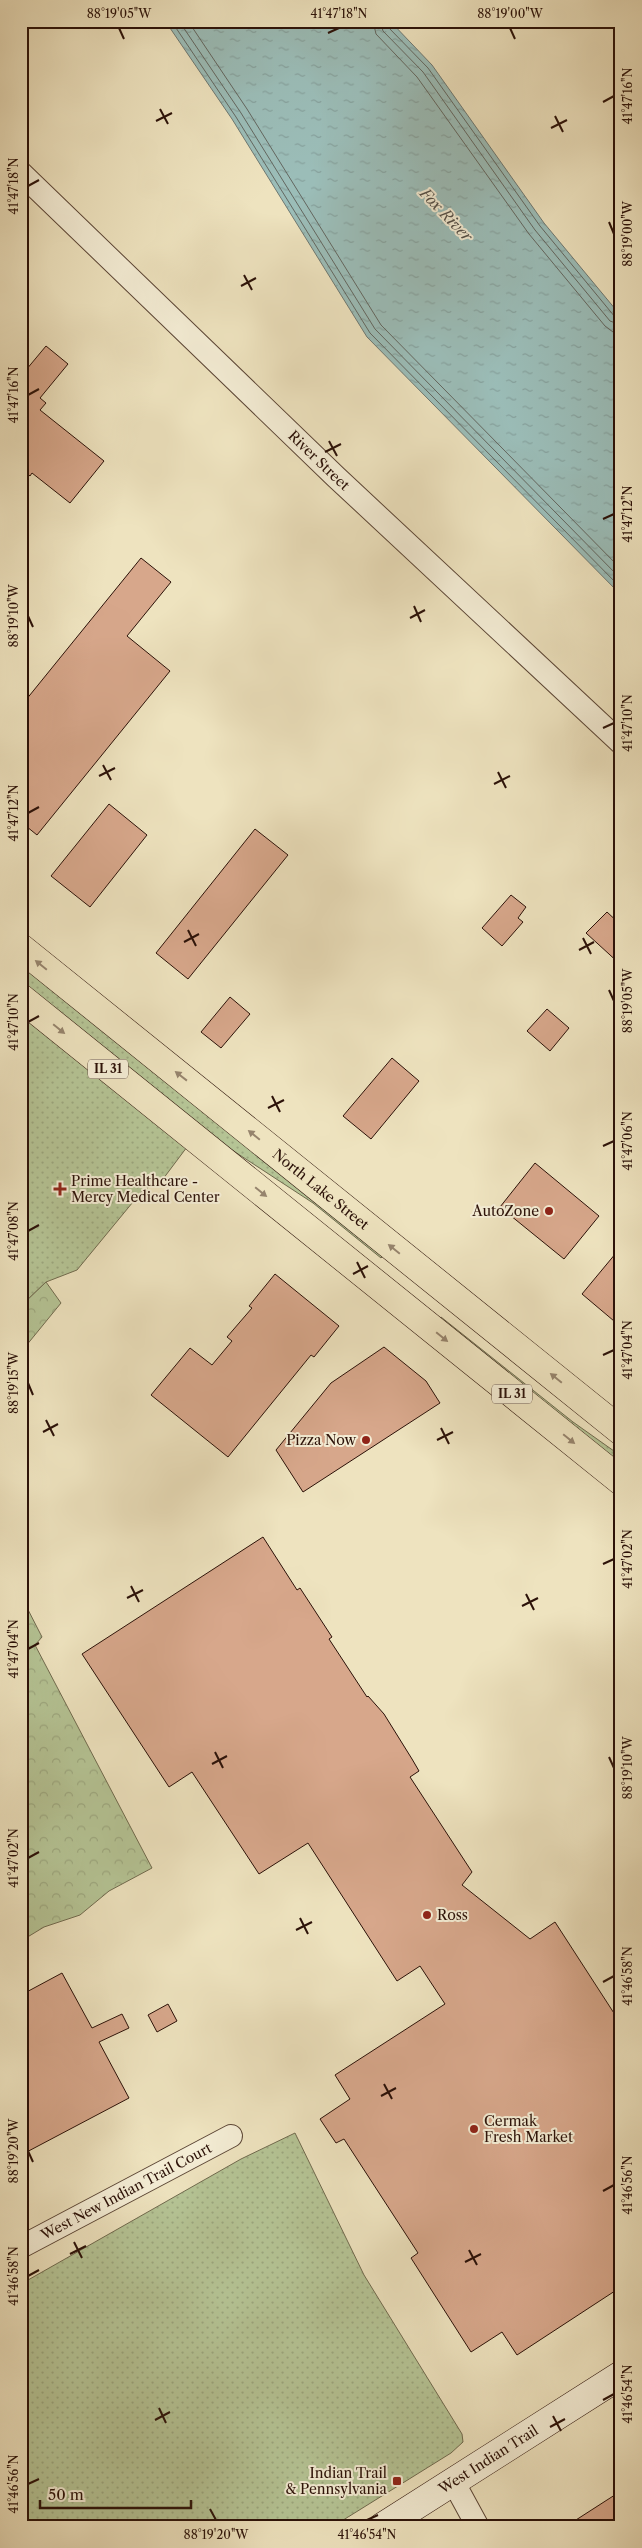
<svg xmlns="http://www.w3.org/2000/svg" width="642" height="2548" font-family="'Libre Caslon Text',serif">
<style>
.grass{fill:url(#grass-dots);stroke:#706a4e}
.forest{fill:url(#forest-crowns);stroke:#706a4e}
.water{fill:url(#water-ripples);stroke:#6e7872}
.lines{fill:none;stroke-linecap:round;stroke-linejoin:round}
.shore{stroke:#636760;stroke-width:1}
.building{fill:#d7a78b;stroke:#2b1108}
.minor-casing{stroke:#5c4636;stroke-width:24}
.secondary-casing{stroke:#2b1108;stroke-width:29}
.primary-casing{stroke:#2b1108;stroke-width:29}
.minor{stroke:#f4edd5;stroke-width:22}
.secondary{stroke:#f4edd5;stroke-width:28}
.primary{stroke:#eee3bf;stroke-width:28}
.oneway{fill:#96846d}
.ticks{fill:none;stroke:#2b1108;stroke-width:2}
.poi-dot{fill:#8f2418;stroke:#f4edd5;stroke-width:2}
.labels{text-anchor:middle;stroke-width:4;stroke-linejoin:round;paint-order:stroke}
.shield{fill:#f4edd5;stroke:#675346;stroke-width:1}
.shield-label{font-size:12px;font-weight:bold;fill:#2b1108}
.street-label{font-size:14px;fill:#2b1108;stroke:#f4edd5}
.poi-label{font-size:14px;fill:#2b1108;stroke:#f4edd5;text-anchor:start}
.water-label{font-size:15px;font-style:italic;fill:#524d46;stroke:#f4edd5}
.neatline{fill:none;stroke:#2b1108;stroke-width:2}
.ticks-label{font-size:12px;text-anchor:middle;fill:#2b1108}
</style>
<defs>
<pattern id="grass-dots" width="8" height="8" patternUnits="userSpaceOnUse" patternTransform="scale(1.25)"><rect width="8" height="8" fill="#b5c495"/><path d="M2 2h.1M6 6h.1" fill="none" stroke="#9ca77f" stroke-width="1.8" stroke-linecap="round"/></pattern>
<pattern id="forest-crowns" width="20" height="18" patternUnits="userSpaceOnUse" patternTransform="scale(1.25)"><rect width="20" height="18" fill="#b5c495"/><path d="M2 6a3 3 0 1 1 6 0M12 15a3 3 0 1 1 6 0" fill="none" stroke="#9ca77f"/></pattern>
<pattern id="water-ripples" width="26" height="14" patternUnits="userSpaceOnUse" patternTransform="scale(1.25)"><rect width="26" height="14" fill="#9bbdb8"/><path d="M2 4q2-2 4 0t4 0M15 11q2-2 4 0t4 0" fill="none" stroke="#86a19d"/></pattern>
</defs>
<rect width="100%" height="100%" fill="#eee3bf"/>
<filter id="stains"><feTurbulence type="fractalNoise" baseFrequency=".004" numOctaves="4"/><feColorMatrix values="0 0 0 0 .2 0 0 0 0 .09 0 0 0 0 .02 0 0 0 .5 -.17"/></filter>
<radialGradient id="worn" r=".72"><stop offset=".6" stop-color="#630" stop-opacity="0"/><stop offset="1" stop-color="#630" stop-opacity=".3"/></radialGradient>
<path class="grass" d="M21 964 384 1255 381 1258 313 1203 203 1131 21 983Z
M21 1011 187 1147 163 1179 142 1191 77 1270 46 1282 21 1306Z
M441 1317 573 1422 621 1456V1466L439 1319Z
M295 2133 364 2275 462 2434 463 2442 451 2453 332 2527H21V2284L241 2159Z"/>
<path class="forest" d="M46 1282 61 1303 21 1352V1306Z
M21 1596 42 1637 35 1645 152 1868 109 1891 80 1915 44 1927 21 1941Z"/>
<path class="water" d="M152 21H390L432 65 544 223 621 316V595L367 337 232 119 170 28Z"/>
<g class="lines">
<path class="shore" d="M167 21 174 25 236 117 370 333 621 588
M179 21 241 113 375 329 621 579
M188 21 247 109 381 325 621 569
M373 21 376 34 417 77 529 234 605 326 613 332 621 333
M380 21 383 31 423 72 535 230 610 321 621 325
M387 21 388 27 428 68 540 226 615 317 621 319"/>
</g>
<path class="building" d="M46 346 68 364 40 398 46 403 40 410 104 461 70 503 32 473 30 476 21 468V376Z
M141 558 171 582 127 636 170 671 37 835 21 822V706Z
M109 804 147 835 90 907 51 876Z
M255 829 288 855 188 979 156 953Z
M511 895 526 907 518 918 523 922 502 946 482 928Z
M607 912 621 925V965L586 933Z
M230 997 250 1014 221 1048 201 1032Z
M547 1009 569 1028 550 1051 527 1031Z
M392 1058 419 1081 371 1139 343 1116Z
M535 1163 599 1216 564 1259 500 1207Z
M621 1247V1313L614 1321 582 1294Z
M275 1274 339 1326 314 1357 311 1355 228 1457 151 1395 190 1348 212 1365 232 1341 227 1337 252 1308 249 1306Z
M384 1347 426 1381 440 1403 303 1492 276 1450 331 1383Z
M263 1537 297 1590 300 1588 332 1637 329 1639 367 1697 368 1696 384 1714 412 1759 419 1771 410 1777 472 1872 462 1885 530 1939 555 1922 621 2024V2287L517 2355 502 2332 471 2352 411 2258 418 2253 344 2139 336 2143 320 2119 350 2099 335 2075 445 2004 420 1966 397 1981 308 1843 259 1874 192 1772 169 1787 82 1654Z
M62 1973 92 2028 122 2014 129 2028 99 2042 129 2098 21 2155V1995Z
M168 2004 177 2021 157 2032 148 2015Z
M621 2491V2527H565Z"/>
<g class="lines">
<defs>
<g id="minor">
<path id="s1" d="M21 173 336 477 621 743"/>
<path id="s2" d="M21 2247 231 2136"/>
<path d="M454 2483 478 2527"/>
</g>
<g id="secondary">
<path id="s3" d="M382 2527 621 2375"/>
</g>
<g id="primary">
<path id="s4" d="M21 948 621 1431"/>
<path d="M21 998 621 1481"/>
</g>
</defs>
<use href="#minor" class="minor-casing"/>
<use href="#secondary" class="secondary-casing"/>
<use href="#primary" class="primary-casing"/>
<use href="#minor" class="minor"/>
<use href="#secondary" class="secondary"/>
<use href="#primary" class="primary"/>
</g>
<defs><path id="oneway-solid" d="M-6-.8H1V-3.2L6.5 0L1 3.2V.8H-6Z" transform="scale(1.25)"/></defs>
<g class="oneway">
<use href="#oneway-solid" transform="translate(41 965) rotate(-141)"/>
<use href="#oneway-solid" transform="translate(59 1029) rotate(39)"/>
<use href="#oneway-solid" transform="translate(181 1076) rotate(-142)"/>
<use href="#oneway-solid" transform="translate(254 1135) rotate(-141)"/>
<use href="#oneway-solid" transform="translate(261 1192) rotate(39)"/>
<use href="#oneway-solid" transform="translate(394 1249) rotate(-141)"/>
<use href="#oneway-solid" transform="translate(442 1337) rotate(39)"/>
<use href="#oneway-solid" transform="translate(556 1378) rotate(-141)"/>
<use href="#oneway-solid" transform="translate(569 1439) rotate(39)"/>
</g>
<path class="ticks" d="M119 28 124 39M510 28 515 39M328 33 339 28M603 102 614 96M160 109 168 124M555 116 563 132M156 121 172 113M551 128 567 120M28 186 39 180M609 222 614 234M244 275 252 290M241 286 256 278M28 395 39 389M329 441 337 456M325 452 341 444M603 519 614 514M414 606 421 622M28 616 33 627M410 618 425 610M603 728 614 723M103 765 111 780M498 772 506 788M99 776 115 768M494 784 510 776M28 813 39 807M188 930 196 946M583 938 591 954M184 942 199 934M579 950 594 942M609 990 614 1001M28 1022 39 1016M272 1096 280 1112M268 1108 284 1100M603 1146 614 1141M28 1231 39 1225M357 1262 365 1278M353 1274 368 1266M603 1355 614 1350M28 1383 33 1395M46 1420 54 1436M441 1428 449 1444M43 1432 58 1424M437 1440 453 1432M603 1564 614 1559M131 1586 139 1602M526 1594 534 1610M127 1598 143 1590M522 1606 538 1598M28 1649 39 1643M215 1752 223 1768M609 1757 614 1768M212 1764 227 1756M28 1858 39 1852M300 1918 308 1934M296 1930 312 1922M603 1982 614 1976M384 2084 392 2099M381 2096 396 2088M28 2151 33 2162M603 2191 614 2185M74 2242 82 2258M469 2250 477 2265M70 2254 86 2246M465 2262 481 2254M28 2276 39 2270M603 2400 614 2394M159 2408 166 2423M553 2416 561 2431M155 2420 170 2412M550 2427 565 2419M28 2484 39 2479M210 2509 216 2520M367 2520 378 2515"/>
<g class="poi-dot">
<path d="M57.5 1181.5h5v5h5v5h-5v5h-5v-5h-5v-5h5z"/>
<circle cx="549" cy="1211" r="5"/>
<circle cx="366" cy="1440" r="5"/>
<circle cx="427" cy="1915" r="5"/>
<circle cx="474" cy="2129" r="5"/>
<rect x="392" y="2476" width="10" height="10" rx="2.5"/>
</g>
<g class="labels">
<g class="shield">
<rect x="88" y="1059.5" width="40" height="19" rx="4"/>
<rect x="492" y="1384.5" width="40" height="19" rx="4"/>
</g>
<g class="shield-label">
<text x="108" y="1073">IL 31</text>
<text x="512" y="1398">IL 31</text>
</g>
<g class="street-label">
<text dy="5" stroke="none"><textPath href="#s1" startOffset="414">River Street</textPath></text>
<text dy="5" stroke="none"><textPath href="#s4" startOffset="385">North Lake Street</textPath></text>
<text dy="5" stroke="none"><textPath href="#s2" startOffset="119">West New Indian Trail Court</textPath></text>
<text dy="5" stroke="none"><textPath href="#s3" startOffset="126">West Indian Trail</textPath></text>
</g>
<g class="poi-label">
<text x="71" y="1186">Prime Healthcare -<tspan x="71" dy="16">Mercy Medical Center</tspan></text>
<text x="539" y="1216" text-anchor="end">AutoZone</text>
<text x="356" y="1445" text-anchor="end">Pizza Now</text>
<text x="437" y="1920">Ross</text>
<text x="484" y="2126">Cermak<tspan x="484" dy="16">Fresh Market</tspan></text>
<text x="387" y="2478" text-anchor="end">Indian Trail<tspan x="387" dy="16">&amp; Pennsylvania</tspan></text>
</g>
<g class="water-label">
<text transform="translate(446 215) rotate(46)" y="5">Fox River</text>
</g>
</g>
<rect width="642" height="2548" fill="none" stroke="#eee3bf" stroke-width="55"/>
<path d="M40 2500v8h151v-8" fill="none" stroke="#2b1108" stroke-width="2.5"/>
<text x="48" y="2500" font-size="15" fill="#2b1108" stroke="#f4edd5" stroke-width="4" paint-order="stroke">50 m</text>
<rect x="28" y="28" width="586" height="2492" class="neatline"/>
<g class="ticks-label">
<text x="119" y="18">88°19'05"W</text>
<text x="339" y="18">41°47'18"N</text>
<text x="510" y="18">88°19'00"W</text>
<text transform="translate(628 96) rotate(-90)" y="4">41°47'16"N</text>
<text transform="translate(14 186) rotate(-90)" y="4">41°47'18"N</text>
<text transform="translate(628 234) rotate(-90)" y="4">88°19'00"W</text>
<text transform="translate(14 395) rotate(-90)" y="4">41°47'16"N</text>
<text transform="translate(628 514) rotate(-90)" y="4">41°47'12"N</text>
<text transform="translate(14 616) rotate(-90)" y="4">88°19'10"W</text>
<text transform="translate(628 723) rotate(-90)" y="4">41°47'10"N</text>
<text transform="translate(14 813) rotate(-90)" y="4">41°47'12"N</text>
<text transform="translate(628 1001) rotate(-90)" y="4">88°19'05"W</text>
<text transform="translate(14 1022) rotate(-90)" y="4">41°47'10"N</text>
<text transform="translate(628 1141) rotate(-90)" y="4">41°47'06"N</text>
<text transform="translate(14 1231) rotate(-90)" y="4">41°47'08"N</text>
<text transform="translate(628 1350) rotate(-90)" y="4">41°47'04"N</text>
<text transform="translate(14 1383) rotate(-90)" y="4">88°19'15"W</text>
<text transform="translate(628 1559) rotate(-90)" y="4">41°47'02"N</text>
<text transform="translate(14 1649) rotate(-90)" y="4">41°47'04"N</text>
<text transform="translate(628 1768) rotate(-90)" y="4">88°19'10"W</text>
<text transform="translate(14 1858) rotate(-90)" y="4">41°47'02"N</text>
<text transform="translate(628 1976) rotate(-90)" y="4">41°46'58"N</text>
<text transform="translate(14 2151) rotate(-90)" y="4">88°19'20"W</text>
<text transform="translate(628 2185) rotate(-90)" y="4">41°46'56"N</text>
<text transform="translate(14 2276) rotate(-90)" y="4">41°46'58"N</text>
<text transform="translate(628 2394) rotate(-90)" y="4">41°46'54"N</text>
<text transform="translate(14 2484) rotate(-90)" y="4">41°46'56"N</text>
<text x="216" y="2539">88°19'20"W</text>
<text x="367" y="2539">41°46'54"N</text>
</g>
<rect width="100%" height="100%" filter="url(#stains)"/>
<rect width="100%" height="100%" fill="url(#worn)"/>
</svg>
